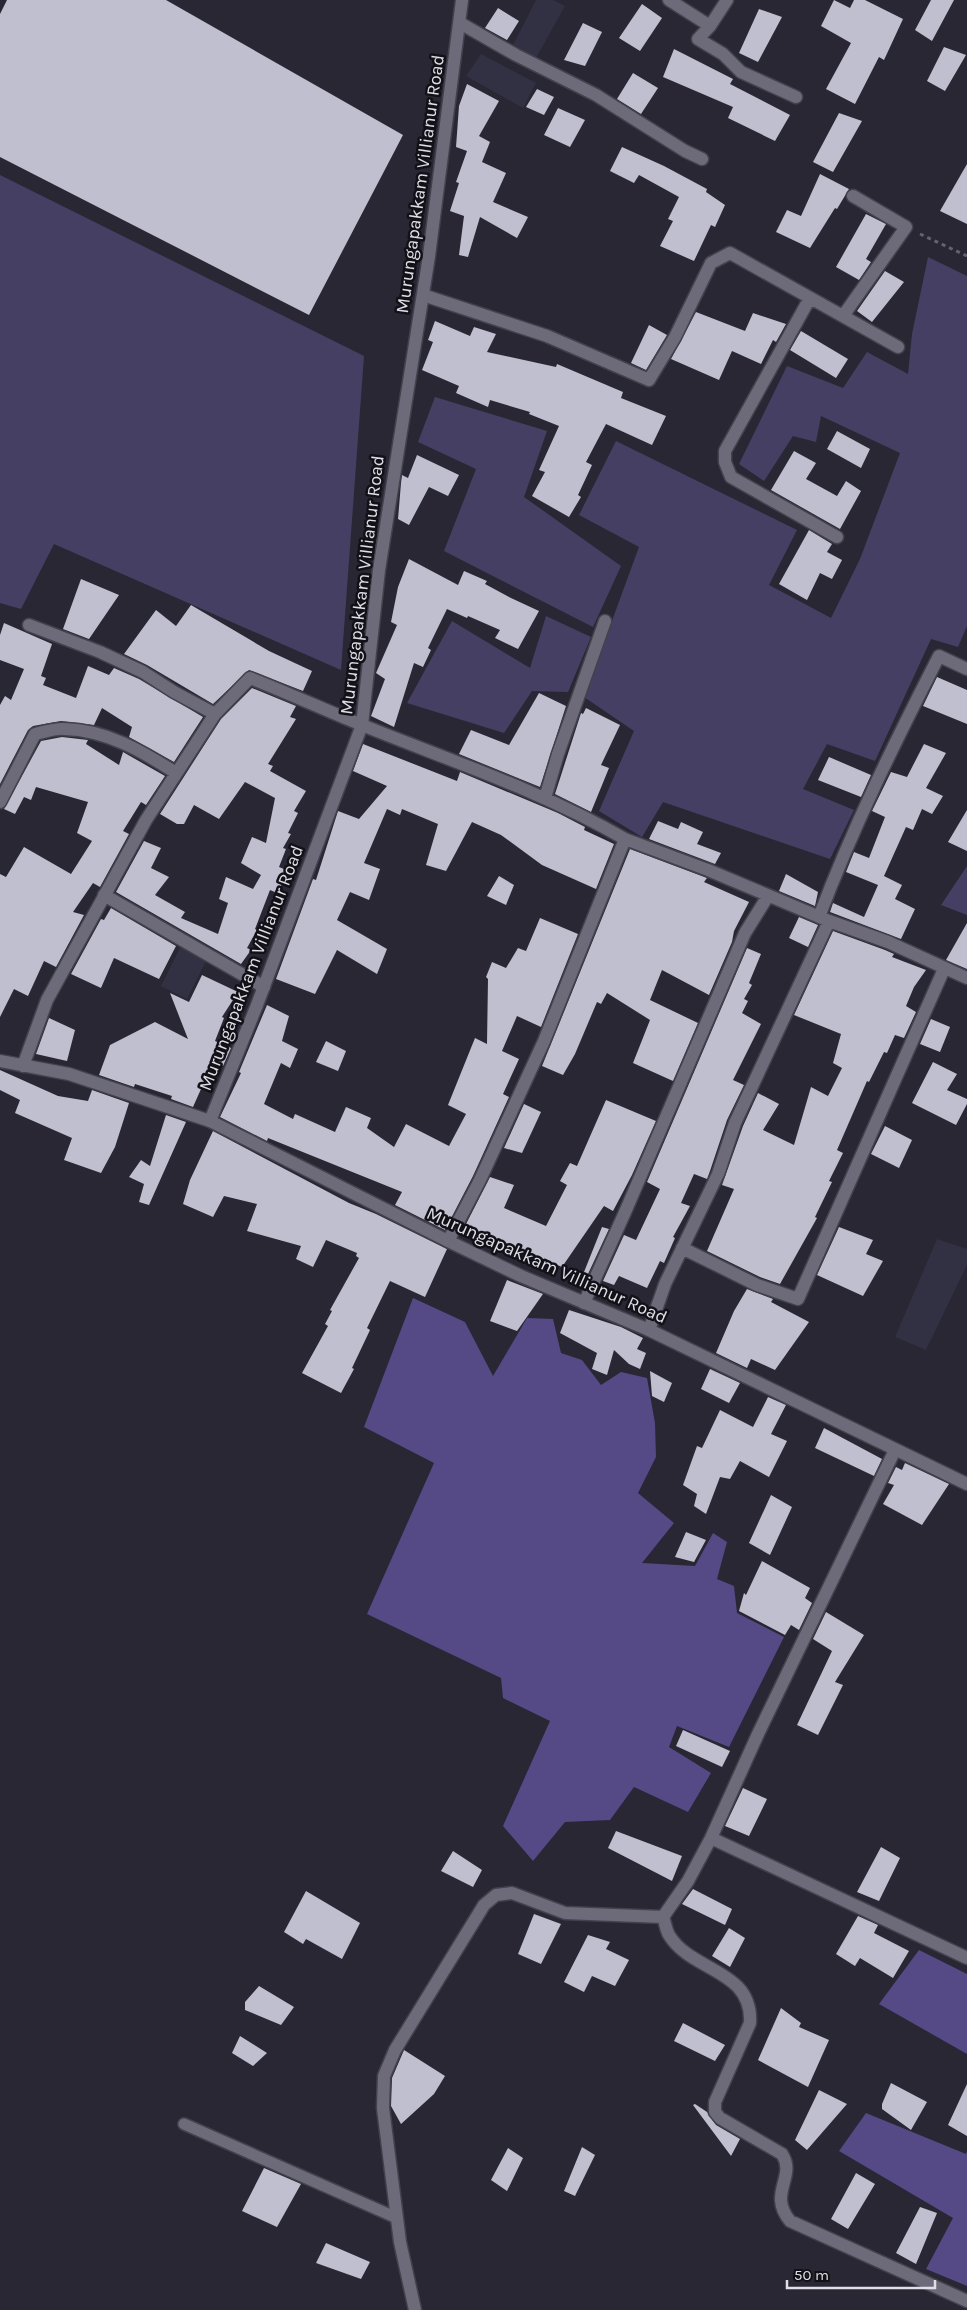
<svg xmlns="http://www.w3.org/2000/svg" width="967" height="2310" viewBox="0 0 967 2310" font-family="Karla,sans-serif">
<style>
.built{fill:#323043}
.green{fill:#453f63}
.forest{fill:#554986}
.building{fill:#c0bfcf}
.lines{fill:none;stroke-linecap:round;stroke-linejoin:round}
.service-casing{stroke:#43424c;stroke-width:14}
.minor-casing{stroke:#43424c;stroke-width:15}
.secondary-casing{stroke:#43424c;stroke-width:15}
.path{stroke:#64626e;stroke-width:3;stroke-dasharray:4 4;stroke-linecap:butt}
.service{stroke:#6d6b7a;stroke-width:11}
.minor{stroke:#6d6b7a;stroke-width:12}
.secondary{stroke:#6d6b7a;stroke-width:12}
.labels{text-anchor:middle;dominant-baseline:central;stroke-width:5;stroke-linejoin:round;paint-order:stroke}
.street-label{font-size:18px;fill:#e0dfe8;stroke:#121117}
</style>
<rect width="100%" height="100%" fill="#292734"/>
<path class="built" d="M 536,0 L 553,0 L 565,6 L 535,60 L 512,47 Z
M 481,54 L 536,83 L 523,108 L 466,76 Z
M 181,946 L 207,959 L 187,999 L 161,986 Z
M 937,1239 L 967,1249 L 967,1265 L 926,1350 L 895,1337 Z"/>
<path class="green" d="M 0,175 L 364,356 L 341,670 L 54,544 L 21,609 L 0,603 Z
M 928,257 L 967,276 L 967,626 L 958,647 L 931,639 L 875,761 L 827,744 L 803,789 L 854,810 L 830,859 L 663,802 L 642,837 L 599,811 L 634,731 L 584,697 L 639,547 L 579,515 L 616,441 L 797,530 L 769,585 L 831,618 L 860,559 L 900,453 L 821,416 L 816,442 L 793,436 L 764,481 L 739,464 L 787,366 L 843,388 L 867,352 L 908,374 L 912,334 Z
M 435,397 L 547,431 L 524,497 L 621,566 L 593,627 L 444,551 L 476,469 L 418,442 Z
M 546,616 L 591,637 L 568,692 L 532,691 L 504,733 L 407,703 L 452,621 L 530,668 Z
M 967,866 L 967,915 L 941,905 Z"/>
<path class="forest" d="M 413,1298 L 465,1322 L 493,1376 L 527,1318 L 553,1319 L 561,1353 L 582,1360 L 601,1385 L 621,1372 L 647,1378 L 655,1423 L 656,1457 L 638,1493 L 674,1523 L 642,1563 L 695,1566 L 713,1533 L 727,1542 L 717,1579 L 734,1586 L 737,1613 L 784,1637 L 729,1747 L 677,1726 L 669,1747 L 711,1773 L 688,1812 L 634,1787 L 610,1820 L 565,1822 L 533,1861 L 503,1826 L 550,1721 L 503,1698 L 501,1678 L 367,1614 L 434,1463 L 364,1427 Z
M 919,1950 L 967,1974 L 967,2054 L 879,2004 Z
M 866,2113 L 966,2154 L 967,2151 L 967,2286 L 926,2269 L 953,2218 L 839,2151 Z"/>
<path class="building" d="M 7,0 L 166,0 L 403,135 L 309,315 L 0,157 L 0,14 Z
M 834,0 L 850,8 L 854,0 L 865,0 L 903,19 L 884,60 L 879,57 L 855,104 L 826,89 L 851,43 L 821,26 Z
M 931,0 L 954,0 L 932,41 L 915,30 Z
M 642,4 L 662,18 L 640,51 L 619,38 Z
M 498,8 L 519,21 L 507,40 L 485,28 Z
M 759,9 L 782,17 L 758,62 L 739,53 Z
M 583,23 L 602,32 L 585,66 L 564,60 Z
M 944,47 L 966,55 L 945,91 L 927,81 Z
M 674,49 L 733,79 L 730,84 L 790,115 L 775,141 L 728,118 L 733,107 L 663,77 Z
M 633,73 L 658,88 L 641,114 L 617,99 Z
M 467,84 L 499,101 L 479,136 L 490,142 L 482,162 L 506,173 L 493,202 L 528,217 L 517,238 L 480,217 L 468,257 L 459,255 L 464,216 L 450,211 L 459,183 L 456,182 L 467,151 L 456,147 L 459,106 Z
M 537,89 L 554,97 L 544,115 L 526,107 Z
M 558,108 L 585,120 L 570,147 L 544,135 Z
M 839,113 L 862,121 L 833,172 L 813,162 Z
M 622,147 L 664,166 L 707,189 L 706,192 L 725,205 L 715,227 L 711,225 L 694,261 L 660,246 L 673,221 L 668,219 L 679,197 L 639,175 L 634,183 L 610,171 Z
M 967,164 L 967,224 L 940,211 Z
M 820,174 L 849,189 L 837,209 L 835,208 L 810,248 L 776,232 L 787,210 L 801,216 Z
M 866,214 L 886,224 L 866,259 L 871,262 L 859,280 L 836,267 Z
M 885,271 L 904,282 L 872,322 L 857,311 Z
M 696,312 L 745,331 L 753,313 L 786,324 L 776,342 L 773,340 L 761,364 L 732,351 L 719,380 L 671,359 Z
M 435,321 L 470,336 L 474,327 L 496,334 L 487,352 L 556,367 L 557,364 L 623,392 L 621,398 L 666,416 L 652,445 L 606,424 L 586,462 L 592,465 L 578,495 L 581,497 L 569,517 L 532,496 L 545,472 L 539,470 L 559,426 L 529,414 L 530,412 L 490,400 L 488,407 L 456,393 L 459,386 L 422,370 L 433,342 L 428,340 Z
M 649,325 L 667,335 L 646,370 L 631,363 Z
M 801,331 L 848,359 L 836,378 L 790,350 Z
M 837,431 L 870,449 L 861,468 L 827,449 Z
M 794,451 L 816,463 L 806,479 L 837,496 L 846,481 L 861,491 L 840,529 L 771,490 Z
M 417,455 L 459,475 L 448,496 L 429,487 L 409,525 L 398,519 L 401,483 L 402,475 L 408,478 Z
M 809,530 L 832,544 L 827,552 L 842,560 L 832,579 L 820,573 L 807,600 L 779,584 Z
M 409,559 L 458,585 L 464,571 L 487,581 L 485,584 L 511,598 L 539,611 L 518,649 L 495,638 L 500,630 L 468,616 L 467,618 L 447,609 L 428,648 L 431,650 L 423,667 L 414,663 L 394,727 L 371,716 L 385,679 L 376,673 L 397,625 L 391,622 L 398,587 Z
M 81,579 L 119,595 L 89,639 L 63,629 Z
M 191,605 L 269,651 L 312,671 L 303,691 L 249,670 L 213,704 L 147,665 L 124,654 L 156,610 L 176,626 Z
M 4,623 L 52,644 L 41,676 L 46,678 L 43,685 L 76,698 L 88,666 L 109,675 L 114,668 L 139,679 L 203,717 L 174,762 L 129,737 L 132,727 L 102,708 L 94,725 L 61,721 L 33,726 L 28,730 L 0,784 L 0,705 L 5,696 L 11,700 L 24,669 L 0,660 L 0,635 Z
M 937,677 L 967,690 L 967,724 L 923,706 Z
M 252,688 L 296,706 L 290,717 L 296,719 L 268,764 L 273,766 L 270,771 L 306,791 L 294,811 L 298,813 L 288,833 L 291,834 L 283,848 L 286,849 L 279,867 L 289,871 L 277,893 L 270,890 L 255,929 L 257,930 L 247,948 L 251,950 L 241,964 L 116,892 L 144,841 L 161,848 L 151,868 L 169,877 L 155,895 L 185,912 L 181,918 L 218,934 L 228,903 L 219,899 L 226,877 L 253,889 L 261,875 L 241,863 L 252,837 L 266,843 L 275,798 L 245,782 L 219,819 L 194,805 L 184,824 L 177,824 L 160,814 L 221,719 Z
M 539,693 L 566,706 L 540,787 L 459,754 L 471,730 L 509,745 Z
M 586,708 L 620,725 L 601,765 L 609,768 L 591,812 L 555,794 L 581,713 L 583,714 Z
M 62,737 L 88,740 L 86,744 L 119,765 L 123,752 L 165,776 L 146,805 L 141,802 L 123,831 L 129,834 L 100,887 L 93,883 L 73,912 L 84,915 L 56,967 L 44,961 L 28,996 L 14,989 L 0,1017 L 0,874 L 6,877 L 24,847 L 71,874 L 92,841 L 77,833 L 88,802 L 36,787 L 31,800 L 24,797 L 15,814 L 4,809 L 41,741 Z
M 363,744 L 457,781 L 460,772 L 558,813 L 585,827 L 584,830 L 614,844 L 596,889 L 542,865 L 501,835 L 472,822 L 446,871 L 426,865 L 438,824 L 402,809 L 400,815 L 387,809 L 364,863 L 380,869 L 369,900 L 350,892 L 337,920 L 387,949 L 377,974 L 337,950 L 315,994 L 276,979 L 313,879 L 316,880 L 338,811 L 359,819 L 387,786 L 353,771 Z
M 924,744 L 946,753 L 926,788 L 943,796 L 932,814 L 922,809 L 913,830 L 906,827 L 884,876 L 902,885 L 895,899 L 915,909 L 901,939 L 830,912 L 833,903 L 864,917 L 878,885 L 846,872 L 854,852 L 869,858 L 885,817 L 872,811 L 891,772 L 907,777 Z
M 829,757 L 871,775 L 861,797 L 818,780 Z
M 967,810 L 967,851 L 948,842 Z
M 658,821 L 678,829 L 681,822 L 703,832 L 697,844 L 721,853 L 715,864 L 649,839 Z
M 630,849 L 707,878 L 704,882 L 749,902 L 734,931 L 732,942 L 709,995 L 662,970 L 650,1000 L 698,1023 L 673,1081 L 633,1063 L 650,1020 L 607,993 L 601,1004 L 597,1002 L 575,1054 L 563,1075 L 542,1066 Z
M 786,874 L 818,892 L 815,906 L 779,891 Z
M 499,876 L 514,885 L 506,905 L 487,896 Z
M 111,908 L 176,946 L 159,979 L 114,958 L 101,988 L 71,974 L 101,919 L 104,920 Z
M 799,917 L 818,925 L 808,947 L 789,938 Z
M 540,918 L 578,934 L 541,1027 L 517,1016 L 502,1051 L 519,1059 L 503,1094 L 509,1097 L 473,1176 L 445,1230 L 395,1205 L 402,1192 L 268,1138 L 267,1141 L 220,1117 L 241,1073 L 239,1072 L 267,1005 L 289,1016 L 282,1041 L 298,1049 L 290,1068 L 281,1063 L 264,1104 L 293,1119 L 295,1114 L 335,1132 L 346,1107 L 371,1118 L 367,1128 L 394,1147 L 406,1124 L 449,1146 L 466,1114 L 448,1105 L 475,1038 L 487,1044 L 488,979 L 486,977 L 492,962 L 506,968 L 518,948 L 526,951 Z
M 967,923 L 967,969 L 946,960 Z
M 833,931 L 885,950 L 894,954 L 892,957 L 926,970 L 914,987 L 906,1006 L 916,1012 L 904,1038 L 895,1035 L 887,1053 L 884,1052 L 869,1082 L 867,1081 L 837,1150 L 843,1153 L 829,1181 L 832,1182 L 815,1217 L 817,1218 L 780,1284 L 760,1277 L 707,1251 L 734,1189 L 722,1185 L 743,1126 L 758,1093 L 779,1104 L 763,1130 L 794,1145 L 811,1087 L 828,1096 L 842,1068 L 833,1063 L 841,1034 L 794,1015 Z
M 747,948 L 761,954 L 749,983 L 752,985 L 744,999 L 748,1001 L 742,1013 L 761,1024 L 733,1080 L 744,1085 L 727,1120 L 710,1171 L 707,1179 L 694,1174 L 681,1203 L 690,1206 L 673,1237 L 675,1238 L 664,1263 L 660,1261 L 647,1288 L 619,1276 L 614,1285 L 603,1281 L 624,1235 L 636,1240 L 660,1189 L 647,1182 Z
M 202,975 L 238,992 L 222,1017 L 224,1018 L 215,1041 L 231,1048 L 223,1066 L 213,1062 L 193,1107 L 171,1099 L 172,1096 L 135,1084 L 134,1087 L 99,1075 L 110,1045 L 155,1022 L 188,1039 L 170,993 L 189,1002 Z
M 49,1018 L 75,1030 L 67,1061 L 36,1054 Z
M 931,1019 L 950,1027 L 940,1052 L 920,1044 Z
M 326,1041 L 346,1051 L 338,1071 L 316,1062 Z
M 933,1062 L 957,1074 L 947,1090 L 967,1099 L 967,1104 L 956,1125 L 912,1103 Z
M 0,1070 L 58,1096 L 88,1101 L 92,1090 L 129,1103 L 115,1147 L 101,1173 L 64,1160 L 72,1138 L 15,1113 L 20,1100 L 0,1090 Z
M 606,1100 L 656,1121 L 632,1175 L 613,1211 L 604,1206 L 562,1267 L 465,1226 L 490,1177 L 514,1185 L 504,1208 L 546,1226 L 567,1185 L 560,1181 L 570,1163 L 577,1166 Z
M 524,1104 L 541,1112 L 522,1153 L 504,1148 Z
M 166,1115 L 186,1122 L 149,1205 L 139,1202 L 144,1184 L 129,1177 L 141,1160 L 150,1166 Z
M 885,1126 L 912,1140 L 899,1168 L 871,1154 Z
M 213,1131 L 349,1203 L 376,1214 L 447,1249 L 425,1297 L 390,1281 L 367,1328 L 370,1330 L 352,1368 L 354,1369 L 341,1393 L 302,1373 L 328,1326 L 325,1324 L 332,1311 L 330,1310 L 359,1258 L 356,1256 L 357,1253 L 326,1240 L 313,1267 L 296,1259 L 301,1246 L 247,1231 L 257,1204 L 224,1196 L 213,1217 L 183,1204 L 190,1180 Z
M 602,1227 L 609,1229 L 588,1274 L 584,1272 Z
M 839,1227 L 873,1240 L 866,1254 L 883,1261 L 863,1296 L 817,1275 Z
M 507,1280 L 543,1294 L 517,1331 L 490,1321 Z
M 747,1289 L 773,1299 L 771,1302 L 809,1322 L 775,1370 L 751,1359 L 747,1368 L 716,1353 L 734,1311 Z
M 569,1310 L 621,1327 L 643,1338 L 637,1349 L 646,1353 L 640,1369 L 629,1364 L 614,1350 L 607,1375 L 592,1369 L 597,1353 L 560,1333 Z
M 710,1369 L 740,1383 L 729,1403 L 701,1389 Z
M 650,1371 L 672,1383 L 664,1402 L 652,1396 Z
M 768,1397 L 786,1405 L 771,1434 L 787,1441 L 769,1477 L 740,1461 L 730,1479 L 720,1477 L 706,1514 L 694,1506 L 697,1494 L 683,1485 L 697,1446 L 702,1448 L 720,1410 L 753,1427 Z
M 824,1428 L 882,1459 L 874,1476 L 815,1448 Z
M 905,1463 L 949,1484 L 922,1525 L 883,1504 L 894,1485 L 888,1483 L 896,1467 L 902,1470 Z
M 771,1495 L 792,1507 L 770,1555 L 749,1543 Z
M 686,1532 L 706,1540 L 694,1562 L 675,1557 Z
M 762,1561 L 810,1588 L 805,1598 L 812,1603 L 799,1630 L 791,1625 L 785,1635 L 739,1611 L 744,1593 L 746,1595 Z
M 826,1612 L 864,1635 L 835,1682 L 843,1685 L 818,1735 L 797,1725 L 832,1651 L 813,1639 Z
M 683,1730 L 730,1751 L 722,1767 L 676,1746 Z
M 743,1788 L 767,1799 L 749,1836 L 725,1826 Z
M 616,1831 L 682,1856 L 672,1881 L 608,1848 Z
M 881,1847 L 900,1858 L 879,1901 L 857,1892 Z
M 453,1851 L 482,1870 L 473,1887 L 441,1871 Z
M 693,1889 L 732,1909 L 725,1925 L 682,1904 Z
M 306,1891 L 360,1923 L 342,1959 L 306,1939 L 303,1944 L 284,1932 Z
M 534,1914 L 561,1924 L 541,1964 L 518,1954 Z
M 858,1916 L 878,1925 L 874,1933 L 909,1951 L 893,1978 L 860,1958 L 855,1966 L 836,1954 Z
M 729,1928 L 745,1938 L 730,1967 L 712,1956 Z
M 588,1935 L 610,1942 L 606,1949 L 629,1960 L 615,1986 L 592,1976 L 584,1992 L 564,1982 Z
M 259,1986 L 294,2007 L 281,2025 L 245,2010 L 245,2002 Z
M 781,2008 L 801,2023 L 799,2027 L 829,2040 L 808,2087 L 758,2060 Z
M 683,2023 L 725,2045 L 715,2061 L 674,2041 Z
M 240,2036 L 267,2053 L 253,2066 L 232,2053 Z
M 404,2050 L 445,2076 L 434,2094 L 401,2124 L 391,2106 L 392,2078 Z
M 891,2083 L 927,2102 L 911,2130 L 882,2109 L 882,2104 Z
M 967,2084 L 967,2136 L 948,2125 Z
M 819,2090 L 847,2104 L 807,2150 L 795,2140 Z
M 695,2104 L 707,2112 L 716,2125 L 740,2139 L 731,2156 L 693,2105 Z
M 582,2147 L 595,2155 L 575,2196 L 564,2191 Z
M 508,2148 L 523,2158 L 507,2191 L 491,2180 Z
M 264,2168 L 301,2184 L 277,2227 L 242,2211 Z
M 856,2173 L 875,2184 L 848,2229 L 831,2219 Z
M 920,2207 L 937,2213 L 916,2264 L 896,2253 Z
M 326,2243 L 370,2262 L 361,2279 L 316,2263 Z"/>
<g class="lines">
<defs>
<path id="service" d="M 184,2124 L 397,2218"/>
<path id="minor" d="M 669,0 L 710,26
M 727,0 L 710,26 L 698,39 L 723,54 L 741,72 L 796,97
M 460,23 L 516,55 L 596,95 L 685,151 L 702,159
M 423,295 L 547,336 L 649,380 L 675,337 L 711,263 L 730,253 L 898,347
M 810,298 L 725,451 L 725,462 L 731,477 L 837,537
M 843,316 L 906,227 L 853,196
M 29,625 L 100,652 L 143,672 L 174,692 L 215,714
M 545,798 L 558,754 L 605,621
M 0,802 L 35,734 C 44,732 56,728 65,729 C 106,730 142,751 176,773
M 104,895 L 264,987
M 819,917 C 853,827 895,742 939,656 L 967,669
M 0,1061 L 69,1074 L 210,1121
M 23,1066 L 47,1000 L 146,820 L 215,714 L 250,678 C 288,693 325,710 362,725 C 451,761 542,791 625,839
M 448,1241 L 480,1180 L 544,1041 L 625,839 L 708,870 L 829,921 L 888,942 L 967,978
M 682,1248 L 757,1285 L 798,1299 L 944,969
M 584,1303 L 626,1210 L 745,933 L 768,896
M 649,1330 L 665,1284 L 718,1174 L 735,1123 L 829,921
M 895,1450 L 758,1734 L 711,1838 L 688,1881 L 663,1917 C 665,1922 666,1930 669,1935 C 691,1972 753,1969 750,2023 L 715,2102 L 715,2112 L 720,2118 L 782,2154 C 797,2177 767,2193 790,2221 L 967,2301
M 711,1838 L 967,1958
M 415,2310 L 400,2242 L 383,2108 L 384,2076 L 395,2050 L 484,1905 L 496,1895 L 512,1893 L 565,1913 L 663,1917"/>
<path id="secondary" d="M 462,0 L 429,256 L 379,570 L 362,725 L 257,1005 L 210,1121 L 448,1241 L 521,1276 L 649,1330 L 967,1484"/>
</defs>
<use href="#service" class="service-casing"/>
<use href="#minor" class="minor-casing"/>
<use href="#secondary" class="secondary-casing"/>
<path class="path" d="M 920,234 L 967,256"/>
<use href="#service" class="service"/>
<use href="#minor" class="minor"/>
<use href="#secondary" class="secondary"/>
</g>
<g class="labels">
<g class="street-label">
<text transform="translate(420 184) rotate(-82)">Murungapakkam Villianur Road</text>
<text transform="translate(362 585) rotate(-83)">Murungapakkam Villianur Road</text>
<text transform="translate(251 968) rotate(-69)">Murungapakkam Villianur Road</text>
<text transform="translate(547 1265) rotate(24)">Murungapakkam Villianur Road</text>
</g>
</g>
<path d="M787 2280v8h148v-8" fill="none" stroke="#e0dfe8" stroke-width="2.5"/>
<text x="794" y="2280" font-size="15" fill="#e0dfe8" stroke="#121117" stroke-width="4" paint-order="stroke">50 m</text>
</svg>
